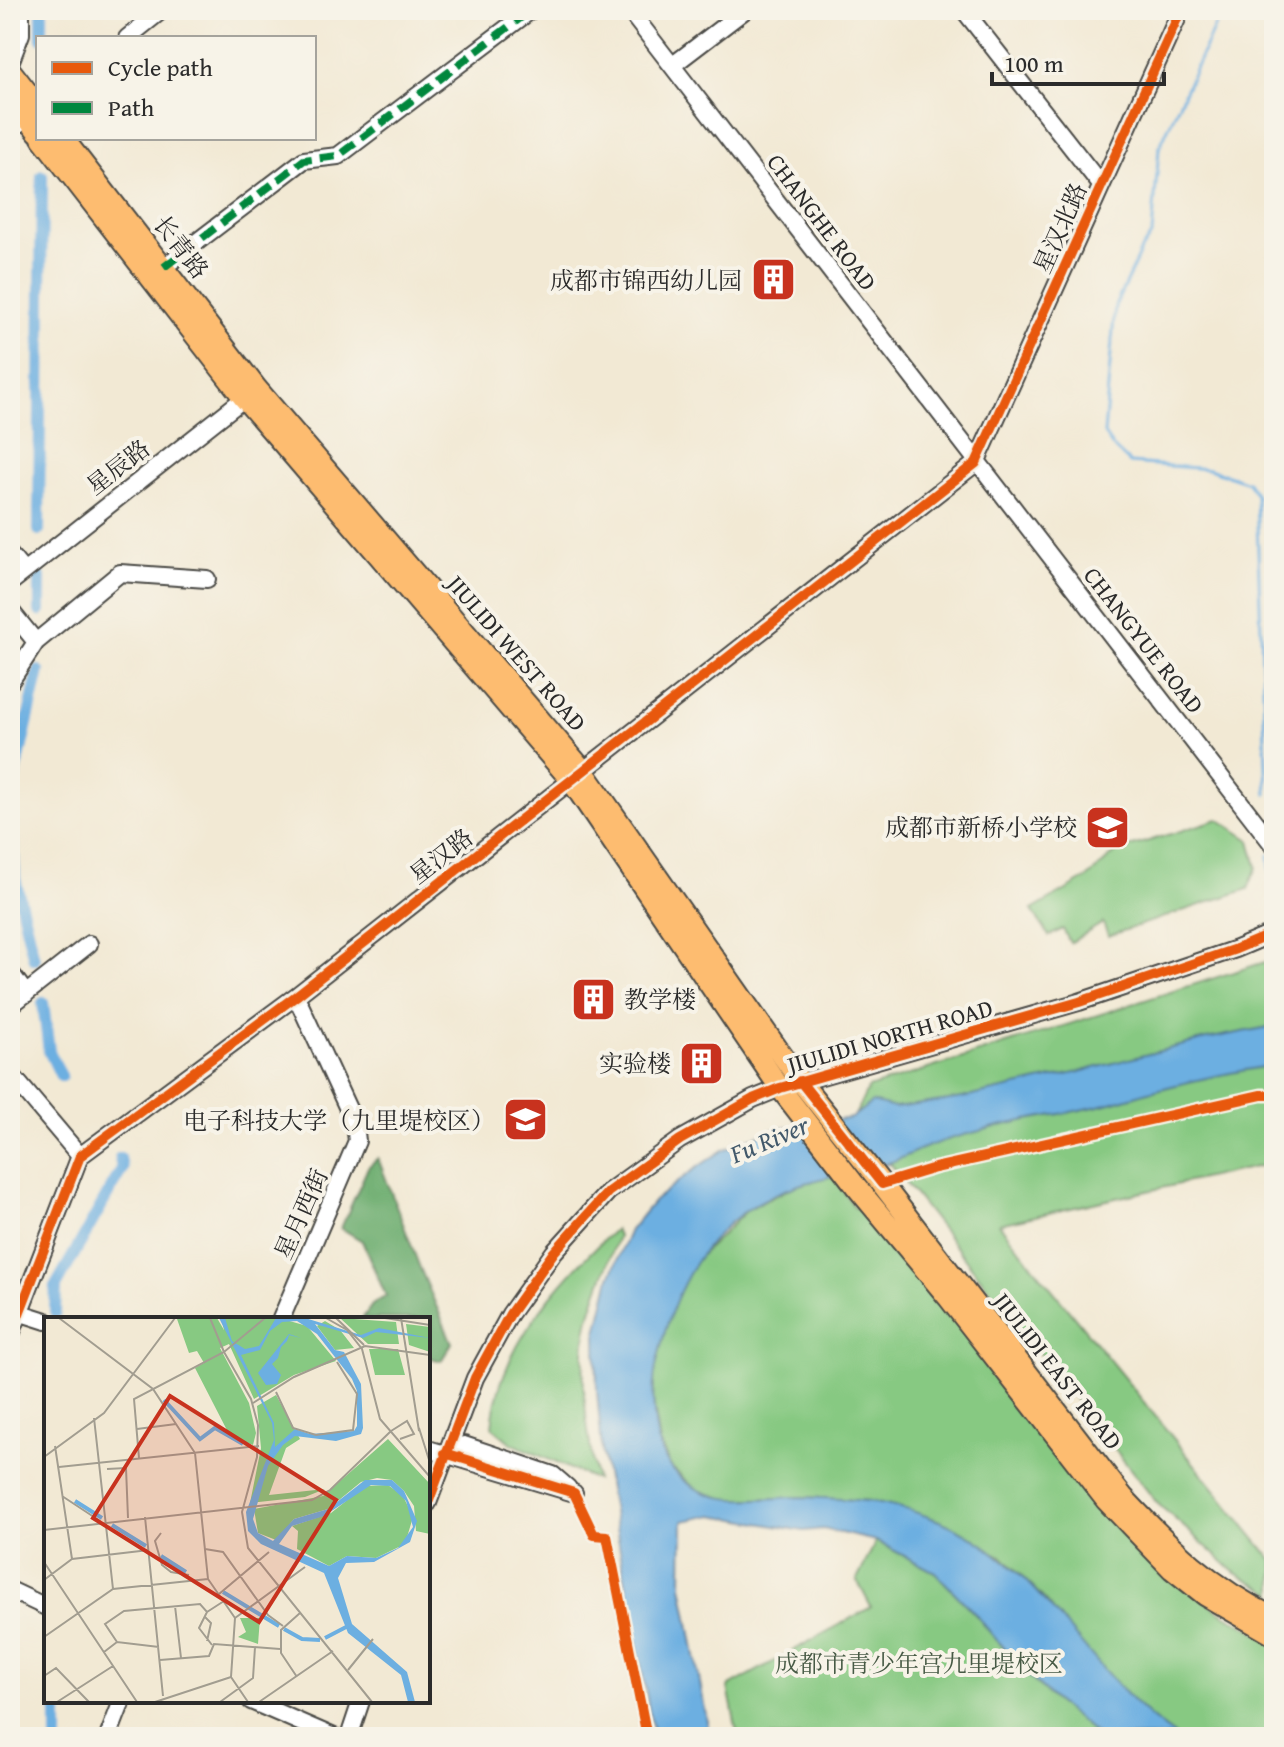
<svg xmlns="http://www.w3.org/2000/svg" width="1284" height="1747" viewBox="0 0 1284 1747" font-family="'Gentium Book Plus','Noto Serif SC',serif">
<style>
.green{fill:#87c982;stroke:#597a56;stroke-width:2}
.forest{fill:#6dad70;stroke:#4c6c4e;stroke-width:2}
.water{fill:#6cafe1;stroke:#4c6d86;stroke-width:2}
.lines{fill:none;stroke-linecap:round;stroke-linejoin:round}
.stream{stroke:#6cafe1;stroke-width:3}
.canal{stroke:#6cafe1;stroke-width:12}
.minor-casing{stroke:#494844;stroke-width:20}
.major-casing{stroke:#494844;stroke-width:24}
.minor{stroke:#fff;stroke-width:16}
.major{stroke:#fdbc70;stroke-width:20}
.quiet{stroke:#00873e;stroke-width:8;stroke-dasharray:16 8;stroke-linecap:butt}
.cycleway-casing{stroke:#f7f3e8;stroke-width:15}
.cycleway{stroke:#e8590c;stroke-width:10}
.labels{text-anchor:middle;dominant-baseline:central;stroke-width:8;stroke-linejoin:round;paint-order:stroke}
.street-label{font-size:24px;fill:#2b2b2b;stroke:#f7f3e8}
.poi-label{font-size:24px;fill:#2b2b2b;stroke:#f7f3e8;text-anchor:end}
.park-label{font-size:24px;fill:#475a45;stroke:#f7f3e8}
.water-label{font-size:26px;font-style:italic;fill:#42596b;stroke:#f7f3e8}
.inset-river{fill:none;stroke:#6cafe1;stroke-width:4}
.inset-road{fill:none;stroke:#a29d90;stroke-width:2}
.view{fill:#c8321e;fill-opacity:0.15;stroke:#c8321e;stroke-width:4}
.inset-edge{fill:none;stroke:#2b2b2b;stroke-width:4}
</style>
<rect width="100%" height="100%" fill="#f7f3e8"/>
<filter id="ink" filterUnits="userSpaceOnUse"><feTurbulence type="fractalNoise" baseFrequency=".0125" numOctaves="2"/><feDisplacementMap in="SourceGraphic" scale="16" xChannelSelector="R" yChannelSelector="G"/><feConvolveMatrix kernelMatrix="1 2 1 2 8 2 1 2 1" color-interpolation-filters="sRGB"/></filter>
<filter id="wash" filterUnits="userSpaceOnUse"><feTurbulence type="fractalNoise" baseFrequency=".006" numOctaves="4" result="noise"/><feDisplacementMap in="SourceGraphic" scale="32" xChannelSelector="R" yChannelSelector="G"/><feGaussianBlur stdDeviation="1.8" result="paint"/><feColorMatrix in="noise" values="0 0 0 0 0 0 0 0 0 0 0 0 0 0 0 0 0 1.4 0 .05"/><feComposite in="paint" operator="in"/></filter>
<g filter="url(#wash)">
<rect width="100%" height="100%" fill="#f2e9d4"/>
<path class="green" d="M 1218,819 L 1250,840 L 1257,867 L 1248,889 L 1108,936 L 1103,923 L 1070,943 L 1063,929 L 1049,936 L 1032,910 L 1087,878 L 1117,851 Z
M 1274,959 L 1274,1163 L 999,1224 L 1274,1562 L 1274,1594 L 1236,1573 L 1157,1503 L 854,1117 L 868,1088 Z
M 832,1176 L 855,1208 L 868,1209 L 1137,1549 L 1219,1611 L 1274,1642 L 1274,1737 L 1177,1737 L 1151,1720 L 1091,1657 L 1046,1601 L 1002,1556 L 871,1501 L 802,1497 L 729,1500 L 697,1490 L 671,1467 L 660,1443 L 653,1401 L 654,1372 L 667,1319 L 682,1284 L 699,1257 L 748,1209 L 801,1183 Z
M 615,1229 L 618,1236 C 609,1263 596,1291 589,1318 C 577,1367 587,1431 596,1480 L 511,1443 L 492,1427 C 498,1348 560,1280 615,1229 Z
M 876,1541 L 935,1572 L 976,1615 L 1018,1666 L 1054,1700 L 1100,1737 L 738,1737 L 728,1687 L 871,1607 L 857,1580 Z"/>
<path class="forest" d="M 378,1158 L 420,1268 L 452,1343 L 441,1361 L 428,1357 L 428,1319 L 362,1319 L 372,1305 L 386,1296 L 362,1241 L 341,1228 L 368,1167 Z"/>
<path class="water" d="M 1274,1026 L 1274,1065 C 1233,1072 1193,1080 1153,1091 C 1132,1096 1112,1104 1090,1108 C 1055,1116 1018,1120 984,1130 C 963,1135 941,1141 921,1149 C 910,1154 899,1160 888,1163 C 841,1176 792,1180 750,1208 C 697,1242 672,1298 658,1358 C 650,1388 651,1445 673,1470 C 711,1511 753,1497 802,1497 C 824,1498 846,1499 867,1501 C 890,1503 916,1512 937,1520 C 1041,1559 1087,1677 1177,1737 L 1100,1737 L 1054,1700 L 1018,1666 L 976,1615 L 935,1572 L 876,1541 L 823,1529 L 804,1531 L 713,1515 L 683,1521 L 682,1585 L 710,1737 L 654,1737 L 602,1451 L 597,1391 L 596,1336 L 610,1277 L 630,1230 L 654,1201 L 689,1173 L 723,1150 L 772,1130 L 851,1118 L 872,1102 L 895,1108 L 962,1098 L 1075,1073 L 1206,1039 Z"/>
<g class="lines">
<path class="stream" d="M 1222,10 L 1159,148 L 1152,234 L 1141,250 L 1115,306 L 1104,434 L 1113,447 L 1130,463 L 1209,469 L 1248,482 L 1256,495 L 1267,794
M 1269,855 L 1272,895"/>
<path class="canal" d="M 42,38 L 42,10
M 39,530 L 42,176
M 40,577 L 40,611
M 10,798 L 39,671
M 10,804 L 15,879 L 34,959
M 43,1003 L 49,1051 L 61,1076
M 55,1312 L 56,1286 L 122,1169 L 120,1158
M 57,1701 L 57,1737"/>
</g>
</g>
<g filter="url(#ink)">
<g class="lines">
<defs>
<path id="minor" d="M 629,10 L 1274,846
M 964,10 L 1101,185
M 127,38 L 162,10
M 10,63 L 21,34 L 21,10
M 673,65 L 745,10
M 10,130 L 34,112
M 164,267 L 304,160 L 338,156 L 531,10
M 10,555 L 24,572
M 10,583 L 252,392
M 10,610 L 36,642
M 10,682 L 36,642 L 120,573 L 207,579
M 10,972 L 26,994
M 10,1006 L 89,944
M 10,1073 L 80,1156
M 21,1313 L 46,1321
M 281,1319 L 357,1141 L 355,1124 L 296,996
M 10,1337 L 80,1156 L 296,996 L 976,463 L 1181,10
M 428,1449 L 574,1493
M 445,1453 L 464,1445 L 553,1475 L 568,1488
M 428,1503 L 475,1378 L 510,1314 L 554,1252 L 608,1192 L 680,1140 L 753,1099 L 780,1088 L 1079,1002 L 1236,949 L 1274,933
M 10,1590 L 46,1607
M 251,1701 L 334,1737
M 108,1737 L 122,1701
M 349,1737 L 361,1701"/>
<path id="major" d="M 10,70 L 38,106
M 10,95 L 38,132
M 42,138 L 244,398 L 570,779 L 780,1088 L 855,1185 L 948,1297 L 1106,1500 L 1172,1569 L 1205,1595 L 1274,1635
M 63,138 L 257,389 L 582,769 L 800,1081 L 882,1184 L 1123,1497 C 1171,1548 1210,1587 1274,1618"/>
</defs>
<use href="#minor" class="minor-casing"/>
<use href="#major" class="major-casing"/>
<use href="#minor" class="minor"/>
<use href="#major" class="major"/>
<path class="quiet" d="M 164,267 L 304,160 L 338,156 L 531,10"/>
<defs>
<path id="cycleway" d="M 800,1081 L 882,1184 L 935,1168 L 1261,1095 L 1274,1095
M 10,1337 L 80,1156 L 296,996 L 976,463 L 1181,10
M 445,1453 L 574,1493 L 594,1535 L 607,1536 L 647,1737
M 428,1503 L 475,1378 L 510,1314 L 554,1252 L 608,1192 L 680,1140 L 753,1099 L 780,1088 L 1079,1002 L 1236,949 L 1274,933"/>
</defs>
<use href="#cycleway" class="cycleway-casing"/>
<use href="#cycleway" class="cycleway"/>
</g>
</g>
<defs>
<symbol id="building-square" viewBox="-11 -11 22 22"><rect x="-9" y="-9" width="18" height="18" rx="4" fill="#c8321e" stroke="#f7f3e8"/><path d="M-4-6H4V6H1V3H-1V6H-4ZM-2.5-4.3h1.7v1.8h-1.7ZM.8-4.3h1.7v1.8H.8ZM-2.5-1h1.7V.8h-1.7ZM.8-1h1.7V.8H.8Z" fill="#fff"/></symbol>
<symbol id="school-square" viewBox="-11 -11 22 22"><rect x="-9" y="-9" width="18" height="18" rx="4" fill="#c8321e" stroke="#f7f3e8"/><path d="M0-5L7-2L0 1L-7-2ZM-4 1L0 2.5L4 1V4Q0 6-4 4Z" fill="#fff"/></symbol>
<symbol id="university-square" viewBox="-11 -11 22 22"><rect x="-9" y="-9" width="18" height="18" rx="4" fill="#c8321e" stroke="#f7f3e8"/><path d="M0-5L7-2L0 1L-7-2ZM-4 1L0 2.5L4 1V4Q0 6-4 4Z" fill="#fff"/></symbol>
</defs>
<g fill-rule="evenodd">
<use href="#building-square" x="748" y="254" width="51" height="51"/>
<use href="#school-square" x="1082" y="802" width="51" height="51"/>
<use href="#building-square" x="568" y="974" width="51" height="51"/>
<use href="#building-square" x="676" y="1038" width="51" height="51"/>
<use href="#university-square" x="500" y="1094" width="51" height="51"/>
</g>
<g class="labels">
<g class="street-label">
<text transform="translate(822 222) rotate(53)">CHANGHE ROAD</text>
<text transform="translate(1060 228) rotate(-66)">星汉北路</text>
<text transform="translate(181 247) rotate(52)">长青路</text>
<text transform="translate(118 467) rotate(-38)">星辰路</text>
<text transform="translate(1144 640) rotate(52)">CHANGYUE ROAD</text>
<text transform="translate(517 653) rotate(49)">JIULIDI WEST ROAD</text>
<text transform="translate(441 856) rotate(-38)">星汉路</text>
<text transform="translate(890 1036) rotate(-16)">JIULIDI NORTH ROAD</text>
<text transform="translate(301 1214) rotate(-66)">星月西街</text>
<text transform="translate(1058 1371) rotate(52)">JIULIDI EAST ROAD</text>
</g>
<g class="poi-label">
<text x="742" y="280">成都市锦西幼儿园</text>
<text x="1077" y="827">成都市新桥小学校</text>
<text x="624" y="999" text-anchor="start">教学楼</text>
<text x="671" y="1063">实验楼</text>
<text x="495" y="1120">电子科技大学（九里堤校区）</text>
</g>
<g class="park-label">
<text x="919" y="1663">成都市青少年宫九里堤校区</text>
</g>
<g class="water-label">
<text transform="translate(769 1139) rotate(-23)">Fu River</text>
</g>
</g>
<g transform="translate(44 1317)">
<rect width="386" height="386" fill="#f2e9d4"/>
<path d="M 173,1 L 180,13 L 177,1 L 235,1 L 263,9 L 292,44 L 250,58 L 210,82 L 185,27 L 176,31 L 205,86 L 212,116 L 209,128 L 186,119 L 151,51 L 160,46 L 153,34 L 145,36 L 133,2 ZM 296,1 L 352,5 L 355,27 L 324,27 ZM 281,4 L 296,13 L 310,31 L 291,33 L 273,9 ZM 362,7 L 386,10 L 386,35 L 365,28 ZM 325,32 L 354,32 L 361,58 L 331,58 ZM 232,78 L 256,122 L 242,131 L 225,178 L 281,172 L 261,180 L 206,186 L 217,131 L 213,89 ZM 344,122 L 386,167 L 386,217 L 372,214 L 370,189 L 360,174 L 348,163 L 333,161 L 317,165 L 284,192 L 250,202 L 232,223 L 214,216 L 210,192 L 279,179 ZM 344,168 L 359,179 L 369,200 L 361,227 L 332,241 L 303,239 L 285,249 L 253,232 L 254,214 L 248,209 L 287,196 L 321,169 ZM 196,301 L 216,301 L 214,327 L 194,320 L 202,315 Z" fill="#87c982"/>
<path d="M 175,1 L 181,1 L 188,24 L 201,32 L 215,29 L 232,1 L 261,1 L 317,18 L 335,11 L 386,21 L 332,15 L 319,21 L 271,7 L 291,33 L 300,35 L 317,67 L 319,111 L 317,117 L 292,124 L 251,119 L 239,128 L 224,149 L 209,202 L 214,216 L 229,224 L 250,202 L 284,192 L 321,163 L 348,163 L 360,174 L 373,204 L 366,225 L 330,245 L 302,246 L 294,261 L 308,307 L 363,355 L 371,385 L 364,385 L 357,358 L 304,316 L 280,256 L 217,227 L 204,214 L 202,195 L 230,123 L 228,106 ZM 253,4 L 273,17 L 308,62 L 313,74 L 313,109 L 310,114 L 266,117 L 251,112 L 231,130 L 230,106 L 197,38 L 216,33 L 226,14 L 238,5 ZM 327,168 L 346,169 L 362,184 L 369,210 L 354,231 L 332,241 L 303,239 L 285,249 L 235,227 L 248,209 L 280,199 ZM 245,17 L 257,21 L 245,18 L 243,24 L 237,30 L 234,41 L 228,47 L 237,58 L 233,67 L 222,68 L 214,56 Z" fill="#6cafe1" fill-rule="evenodd"/>
<path class="inset-river" d="M 120,83 L 156,122 L 171,111 L 199,127M 31,184 L 58,201M 68,208 L 102,229M 117,239 L 142,255M 179,275 L 235,309M 240,312 L 258,322 L 276,323M 281,321 L 304,309"/>
<path class="inset-road" d="M 15,1 L 109,72 L 151,136 L 164,262 L 191,301 L 187,360 L 204,385M 166,1 L 180,35M 282,1 L 303,13 L 318,32 L 336,102 L 386,160M 292,1 L 320,28M 341,1 L 386,8M 357,1 L 375,114M 180,35 L 207,82 L 214,108 L 213,140 L 198,195 L 204,231 L 328,385M 232,75 L 249,111 L 272,118 L 309,113 L 313,77 L 293,45M 209,86 L 250,60 L 321,29 L 386,38M 50,101 L 69,272M 375,111 L 386,146M 93,112 L 132,107M 347,114 L 363,104 L 370,117 L 356,122M 11,129 L 28,242M 0,140 L 60,96 L 131,1M 95,141 L 90,82 L 180,35 L 221,1M 15,150 L 215,129M 63,152 L 82,151 L 84,201M 18,179 L 56,204M 101,200 L 119,379M 0,213 L 268,183 L 286,173 L 347,114M 117,216 L 111,224 L 118,248 L 127,255 L 145,258M 161,232 L 179,235 L 224,298 L 239,309M 0,245 L 93,385M 0,263 L 28,242 L 105,233M 175,277 L 225,235M 131,289 L 137,341M 163,295 L 155,311 L 168,328M 160,299 L 167,306 L 163,324M 191,301 L 261,250M 0,320 L 69,272 L 164,262M 73,325 L 61,307 L 80,294 L 156,287 L 163,295 L 180,284M 60,335 L 73,325 L 115,330M 116,343 L 165,339 L 170,327 L 236,332M 304,353 L 329,322M 0,359 L 12,351 L 45,385M 253,360 L 237,336 L 237,313 L 256,296M 13,385 L 69,349M 111,385 L 187,360M 176,385 L 209,361 L 211,330M 215,385 L 289,334"/>
<path class="view" d="M 126,79 L 292,183 L 215,305 L 49,201 Z"/>
<rect width="386" height="386" class="inset-edge"/>
</g>
<rect width="1284" height="1747" fill="none" stroke="#f7f3e8" stroke-width="40"/>
<rect x="36" y="36" width="280" height="104" fill="#f7f3e8" stroke="#a5a39c" stroke-width="2"/>
<rect x="52" y="62" width="40" height="12" fill="#e8590c" stroke="#a5a39c" stroke-width="2"/>
<text x="108" y="76" font-size="24" fill="#2b2b2b">Cycle path</text>
<rect x="52" y="102" width="40" height="12" fill="#00873e" stroke="#a5a39c" stroke-width="2"/>
<text x="108" y="116" font-size="24" fill="#2b2b2b">Path</text>
<path d="M992 72v12h172v-12" fill="none" stroke="#2b2b2b" stroke-width="4"/>
<text x="1004" y="72" font-size="24" fill="#2b2b2b" stroke="#f7f3e8" stroke-width="6" paint-order="stroke">100 m</text>
</svg>
